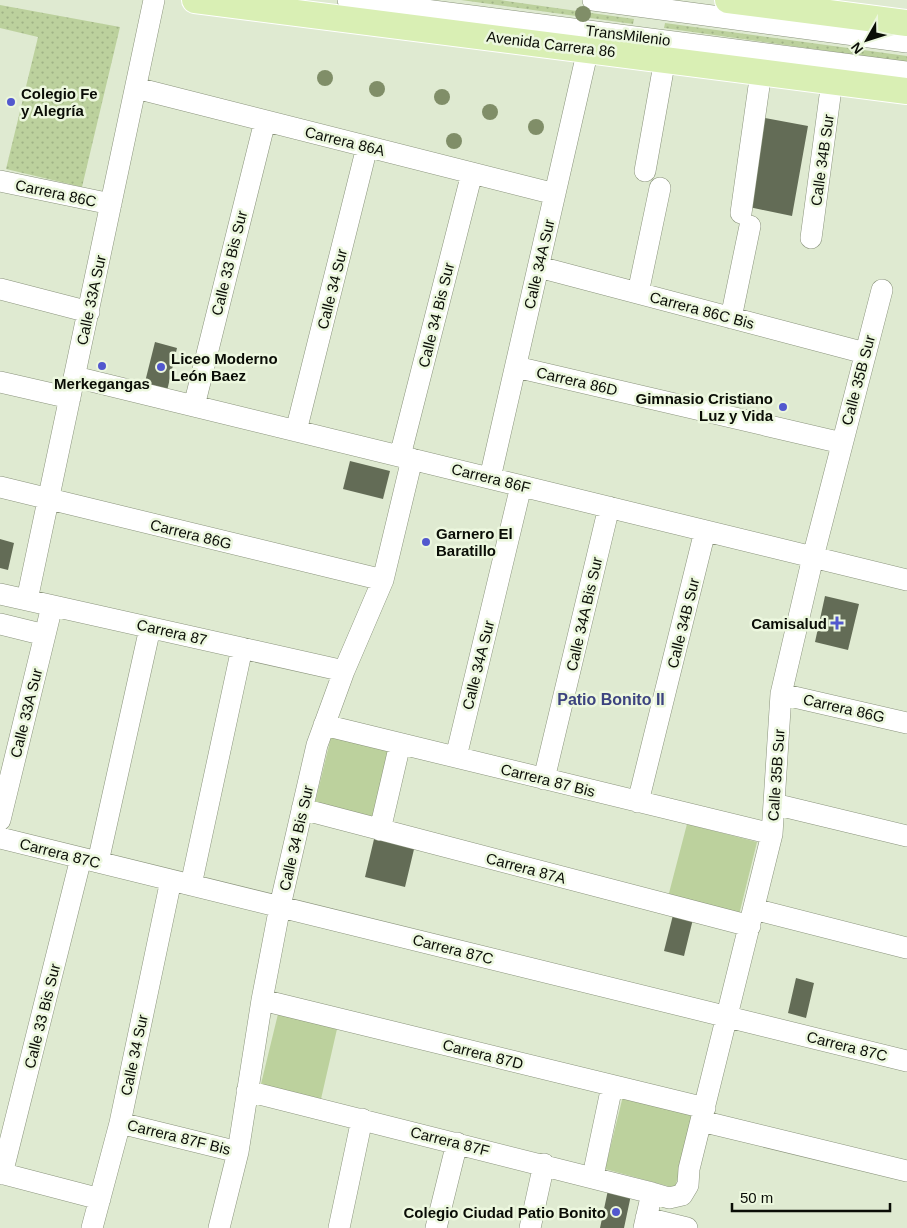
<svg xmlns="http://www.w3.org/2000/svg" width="907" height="1228" viewBox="0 0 907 1228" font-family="Helvetica,sans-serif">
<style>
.grass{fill:url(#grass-dots)}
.park{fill:#bcd19d}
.building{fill:#636c56}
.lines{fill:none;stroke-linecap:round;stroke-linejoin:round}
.minor-casing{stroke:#8a937c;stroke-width:22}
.major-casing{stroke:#fff;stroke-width:28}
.minor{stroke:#fff;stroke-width:21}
.major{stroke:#d9efb4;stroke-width:26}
.tree{fill:#808e68}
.poi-dot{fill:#5258ce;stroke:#ecf7de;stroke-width:2}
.labels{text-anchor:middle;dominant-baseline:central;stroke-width:5;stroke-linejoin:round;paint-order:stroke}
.street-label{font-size:15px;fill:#0a0d06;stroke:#ecf7de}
.poi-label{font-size:15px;font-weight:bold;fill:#0a0d06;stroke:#ecf7de;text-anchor:start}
.neighbourhood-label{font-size:16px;font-weight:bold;fill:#3c437f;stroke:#ecf7de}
</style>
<defs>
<pattern id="grass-dots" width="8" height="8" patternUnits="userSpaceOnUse" patternTransform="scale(1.25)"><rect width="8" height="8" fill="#bcd19d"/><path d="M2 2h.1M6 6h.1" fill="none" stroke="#a0b286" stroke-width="1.8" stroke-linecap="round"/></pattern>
</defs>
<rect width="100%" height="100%" fill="#dfead1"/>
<path class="grass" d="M 461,0 L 500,0 L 634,19 L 633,24 Z
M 0,5 L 120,27 L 82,187 L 6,169 L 38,37 L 0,28 Z
M 665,23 L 907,56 L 907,62 L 664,28 Z"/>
<path class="park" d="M 332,733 L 391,748 L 375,818 L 315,803 Z
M 687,824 L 757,842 L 739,915 L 668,897 Z
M 278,1014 L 337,1029 L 321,1099 L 261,1084 Z
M 623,1096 L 694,1114 L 675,1188 L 605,1169 Z"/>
<path class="building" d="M 765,118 L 808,126 L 792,216 L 749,207 Z
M 155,342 L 177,348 L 167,391 L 144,386 Z
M 350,461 L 390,471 L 383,499 L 343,489 Z
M 0,539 L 14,543 L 8,570 L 0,568 Z
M 825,596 L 859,604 L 848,650 L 815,642 Z
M 375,835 L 415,845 L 405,887 L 365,877 Z
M 673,915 L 693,919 L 684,956 L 664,951 Z
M 796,978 L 814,983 L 806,1018 L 788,1013 Z
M 608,1190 L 631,1195 L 624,1228 L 600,1228 Z"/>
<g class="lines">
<defs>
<path id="minor" d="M 348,0 L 907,72
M 593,0 L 907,42
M 136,88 L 555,194
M 645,171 L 665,59
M 0,181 L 111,204
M 741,213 L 761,72
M 811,238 L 832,81
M 539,267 L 865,353
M 0,289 L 89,312
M 638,293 L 660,188
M 731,318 L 750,226
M 516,367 L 842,443
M 75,377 L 907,580
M 0,382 L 70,398
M 194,406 L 265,121
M 296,431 L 367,147
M 400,456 L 472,173
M 490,478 L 588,49
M 0,487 L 383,580
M 0,594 L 344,671
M 27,600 L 154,0
M 0,624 L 45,635
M 781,694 L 907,723
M 324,725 L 772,834
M 456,757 L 521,486
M 544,779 L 609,507
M 638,802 L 705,531
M 774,804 L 907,836
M 302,809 L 750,926
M 0,820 L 52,606
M 380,830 L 400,744
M 0,838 L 907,1061
M 98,862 L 150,628
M 191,885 L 242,648
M 754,909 L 907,948
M 262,1000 L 705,1108
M 247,1091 L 652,1193
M 701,1121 L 907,1171
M 120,1123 L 238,1152
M 0,1173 L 100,1199
M 2,1174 L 81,858
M 593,1176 L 612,1086
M 646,1218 L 687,1228
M 92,1228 L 120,1123 L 171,880
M 219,1228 L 238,1152 L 262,1000 L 280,906 L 317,745 L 344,671 L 383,580 L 412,459
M 339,1228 L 362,1119
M 436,1228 L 457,1143
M 530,1228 L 544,1164
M 644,1228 L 652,1193 L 669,1198 L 682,1195 L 688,1185 L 689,1169 L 772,834 L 781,694 L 813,557 L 882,290"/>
<path id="major" d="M 195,0 L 907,91
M 728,0 L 907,23"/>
</defs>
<use href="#minor" class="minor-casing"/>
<use href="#major" class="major-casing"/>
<use href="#minor" class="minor"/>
<use href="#major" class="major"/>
</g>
<g class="tree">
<circle cx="583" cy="14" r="8"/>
<circle cx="325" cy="78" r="8"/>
<circle cx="377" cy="89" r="8"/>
<circle cx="442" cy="97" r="8"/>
<circle cx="490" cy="112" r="8"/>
<circle cx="536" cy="127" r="8"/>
<circle cx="454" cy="141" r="8"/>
</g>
<g class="poi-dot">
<circle cx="11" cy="102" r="5"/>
<circle cx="102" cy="366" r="5"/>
<circle cx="161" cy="367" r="5"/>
<circle cx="783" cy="407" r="5"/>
<circle cx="426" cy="542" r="5"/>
<path d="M834.5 615.5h5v5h5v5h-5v5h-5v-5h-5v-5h5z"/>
<circle cx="616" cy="1212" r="5"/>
</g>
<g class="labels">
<g class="street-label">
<text transform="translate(628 35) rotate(7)">TransMilenio</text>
<text transform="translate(551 44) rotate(7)">Avenida Carrera 86</text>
<text transform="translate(345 141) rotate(14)">Carrera 86A</text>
<text transform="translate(822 160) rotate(-82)">Calle 34B Sur</text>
<text transform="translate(56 193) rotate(12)">Carrera 86C</text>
<text transform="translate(229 263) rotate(-76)">Calle 33 Bis Sur</text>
<text transform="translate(539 264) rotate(-77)">Calle 34A Sur</text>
<text transform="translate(332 289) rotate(-76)">Calle 34 Sur</text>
<text transform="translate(91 300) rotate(-78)">Calle 33A Sur</text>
<text transform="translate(702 310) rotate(15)">Carrera 86C Bis</text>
<text transform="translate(436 315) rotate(-76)">Calle 34 Bis Sur</text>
<text transform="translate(858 380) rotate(-75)">Calle 35B Sur</text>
<text transform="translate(577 381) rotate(13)">Carrera 86D</text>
<text transform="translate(491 478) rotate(14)">Carrera 86F</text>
<text transform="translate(191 534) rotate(14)">Carrera 86G</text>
<text transform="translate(584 614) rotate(-77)">Calle 34A Bis Sur</text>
<text transform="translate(683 623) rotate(-76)">Calle 34B Sur</text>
<text transform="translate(172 632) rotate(13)">Carrera 87</text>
<text transform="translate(478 665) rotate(-76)">Calle 34A Sur</text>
<text transform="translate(844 708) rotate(13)">Carrera 86G</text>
<text transform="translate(26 713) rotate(-76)">Calle 33A Sur</text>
<text transform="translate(776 775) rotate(-86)">Calle 35B Sur</text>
<text transform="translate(548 780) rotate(14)">Carrera 87 Bis</text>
<text transform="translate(296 838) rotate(-77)">Calle 34 Bis Sur</text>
<text transform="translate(60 853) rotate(14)">Carrera 87C</text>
<text transform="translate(526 868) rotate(15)">Carrera 87A</text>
<text transform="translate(453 949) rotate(14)">Carrera 87C</text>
<text transform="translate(42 1016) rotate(-76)">Calle 33 Bis Sur</text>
<text transform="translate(847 1046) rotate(14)">Carrera 87C</text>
<text transform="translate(483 1054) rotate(14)">Carrera 87D</text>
<text transform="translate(134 1055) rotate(-78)">Calle 34 Sur</text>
<text transform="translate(179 1137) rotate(14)">Carrera 87F Bis</text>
<text transform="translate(450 1141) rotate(14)">Carrera 87F</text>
</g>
<g class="poi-label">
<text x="21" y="93">Colegio Fe<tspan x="21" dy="17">y Alegría</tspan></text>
<text x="171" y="358">Liceo Moderno<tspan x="171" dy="17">León Baez</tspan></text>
<text x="102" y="383" text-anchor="middle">Merkegangas</text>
<text x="773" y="398" text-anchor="end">Gimnasio Cristiano<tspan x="773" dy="17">Luz y Vida</tspan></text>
<text x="436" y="533">Garnero El<tspan x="436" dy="17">Baratillo</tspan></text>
<text x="827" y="623" text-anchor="end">Camisalud</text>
<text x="606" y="1212" text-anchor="end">Colegio Ciudad Patio Bonito</text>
</g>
<g class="neighbourhood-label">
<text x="611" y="699">Patio Bonito II</text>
</g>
</g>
<g transform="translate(867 40) rotate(231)" stroke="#ecf7de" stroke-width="4" paint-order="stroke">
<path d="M0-4L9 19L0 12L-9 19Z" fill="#0a0d06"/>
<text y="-8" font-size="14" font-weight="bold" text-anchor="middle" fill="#0a0d06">N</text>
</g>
<path d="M732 1203v8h158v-8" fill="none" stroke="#0a0d06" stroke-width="2.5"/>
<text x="740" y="1203" font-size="15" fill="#0a0d06" stroke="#ecf7de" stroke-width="4" paint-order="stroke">50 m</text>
</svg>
